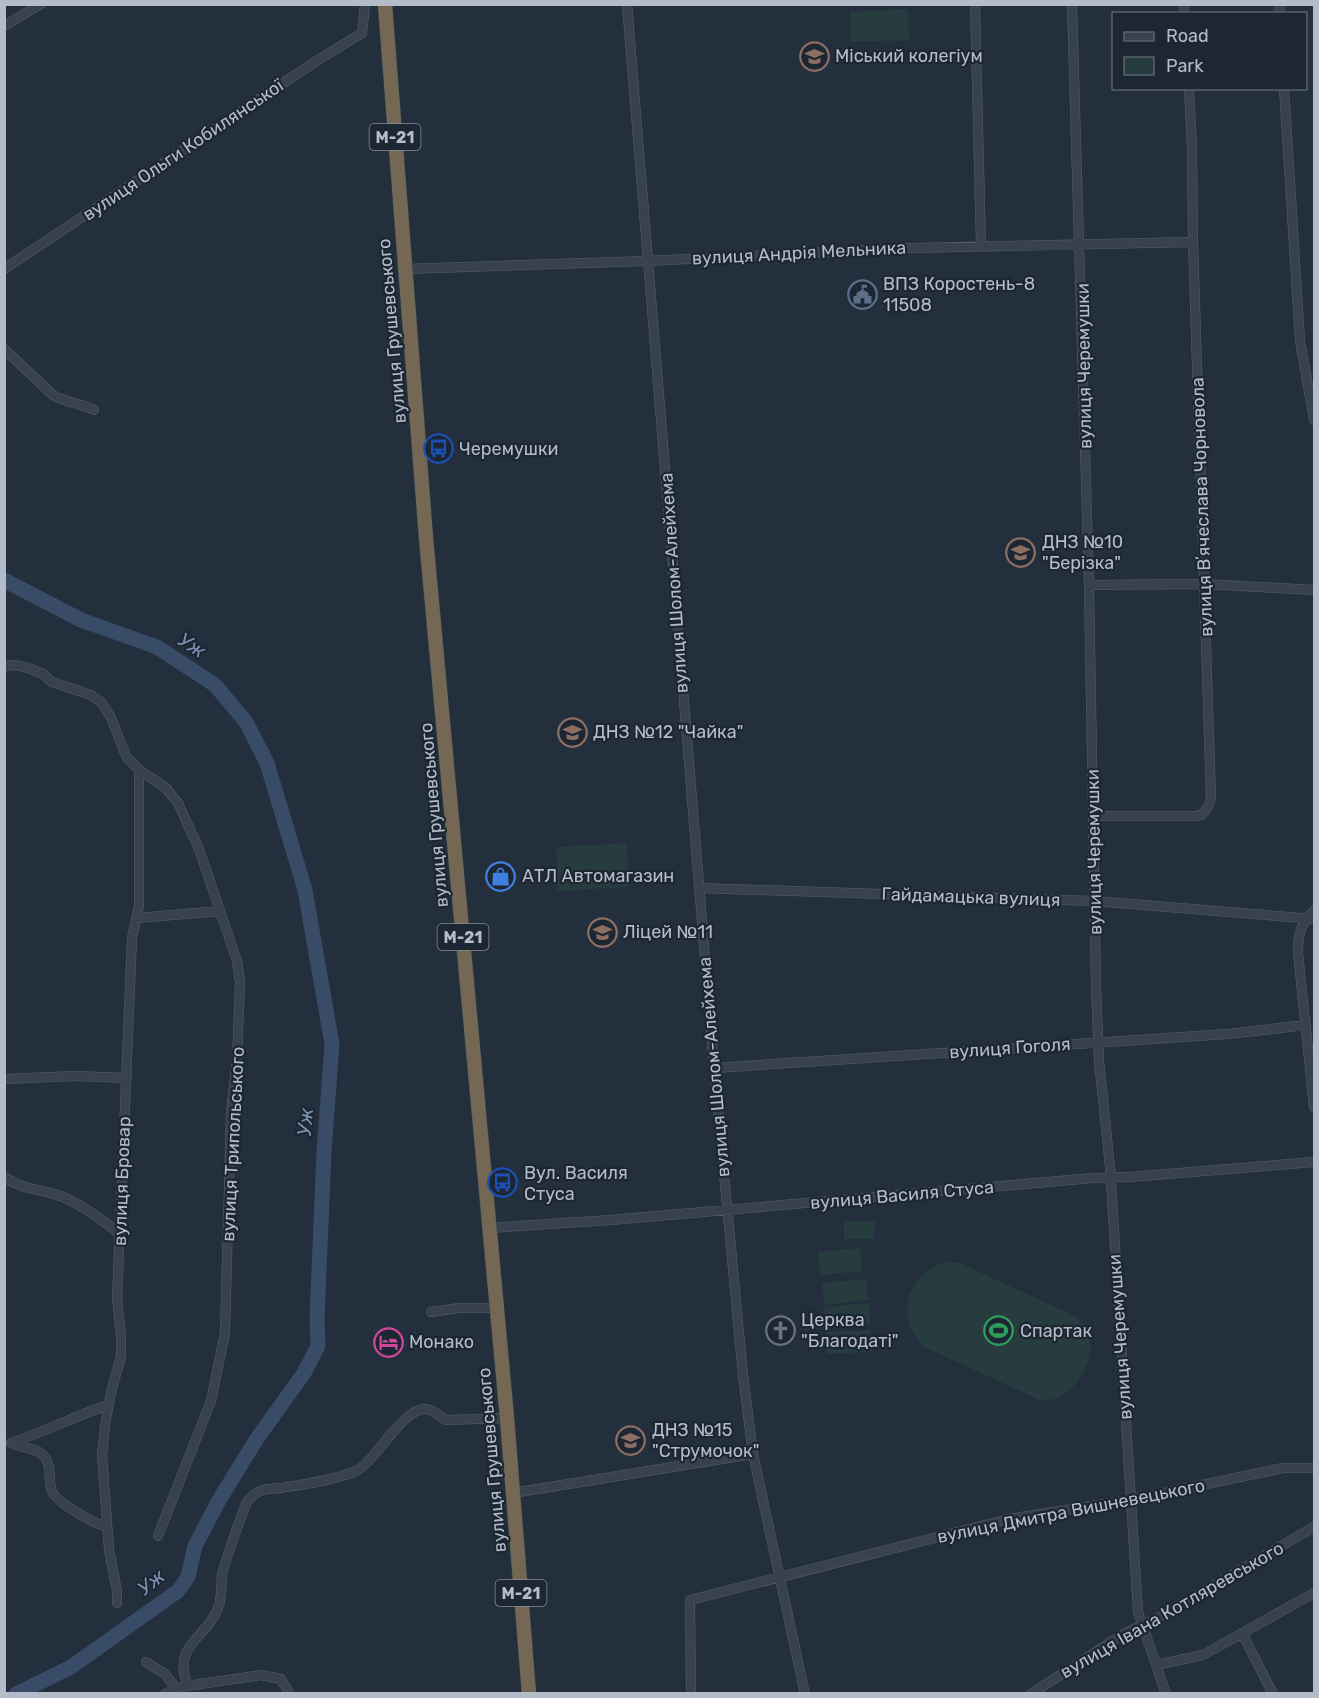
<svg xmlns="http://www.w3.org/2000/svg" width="1319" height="1698" viewBox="0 0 1319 1698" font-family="Rubik,sans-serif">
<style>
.green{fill:#263c3f}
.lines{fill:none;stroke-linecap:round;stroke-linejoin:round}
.river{stroke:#394c67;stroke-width:15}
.minor-casing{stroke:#565f6c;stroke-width:10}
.highway-casing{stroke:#434c59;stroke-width:15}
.minor{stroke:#38414e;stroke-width:9}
.highway{stroke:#746855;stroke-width:14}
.labels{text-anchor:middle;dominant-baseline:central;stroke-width:4.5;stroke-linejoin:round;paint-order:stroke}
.shield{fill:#1d2633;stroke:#878f9c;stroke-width:1.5}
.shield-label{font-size:16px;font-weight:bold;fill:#b4bcc9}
.poi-label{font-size:18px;fill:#b4bcc9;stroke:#1d2633;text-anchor:start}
.street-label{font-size:18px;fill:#b4bcc9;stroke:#1d2633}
.water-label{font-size:20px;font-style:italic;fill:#7c92b1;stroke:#1d2633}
</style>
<rect width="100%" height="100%" fill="#242f3e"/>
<path class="green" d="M 908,9 L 909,40 L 851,42 L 850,12 Z
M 627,843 L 629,887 L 558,891 L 556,847 Z
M 844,1221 L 874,1221 L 874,1239 L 844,1239 Z
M 860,1248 L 862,1271 L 820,1275 L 818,1252 Z
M 945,1262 L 960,1263 L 1077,1317 C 1083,1324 1090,1332 1090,1342 C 1092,1364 1076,1392 1054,1399 C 1050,1400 1045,1400 1040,1400 L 922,1346 C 896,1312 905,1277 945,1262 Z
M 866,1279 L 868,1300 L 824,1305 L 822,1283 Z
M 868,1303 L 871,1324 L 826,1328 L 824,1307 Z
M 871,1330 L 872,1352 L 827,1354 L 826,1332 Z"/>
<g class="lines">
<path class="river" d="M 4,580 L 81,620 L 157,647 L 215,685 L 246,722 L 267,763 L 305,890 L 332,1044 L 324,1152 L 317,1318 L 318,1346 L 304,1373 L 256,1440 L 218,1502 L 195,1546 L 188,1577 L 178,1591 L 71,1667 L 16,1694"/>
<defs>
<path id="minor" d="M 627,4 L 714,1068 L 743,1375 L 753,1454 L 805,1694
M 975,4 L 981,246
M 1072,4 L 1089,585 L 1096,986 L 1099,1061 L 1110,1167 L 1138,1612 L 1166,1694
M 1184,4 L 1184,14
M 1279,4 L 1280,14
M 4,26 L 41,4
M 1284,88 L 1300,341 L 1314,420
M 4,269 L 318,60 L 362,33 L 365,4
M 405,269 L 647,261 L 911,248 L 1193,242
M 4,349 L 53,395 C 66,403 81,403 94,410
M 1089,585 L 1204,584 L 1314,590
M 4,666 L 16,665 L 28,668 L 43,674 L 52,682 L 91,695 L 102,703 L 111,718 L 126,756 L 139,770 L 165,787 L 178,803 L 199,849 L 237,961 L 240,982 L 237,1060 L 231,1111 L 225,1333 L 211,1401 L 158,1536
M 1093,816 L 1196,816 L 1202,815 L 1208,807 L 1211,798 L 1193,242 L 1192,148 L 1189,88
M 699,888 L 1094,901 L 1314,919
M 1314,911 C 1300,924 1298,935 1298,953 L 1314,1107
M 137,918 L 220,911
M 714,1068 L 1228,1034 L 1306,1025
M 4,1079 L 75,1076 L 127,1078
M 4,1177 C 27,1192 41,1188 63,1197 C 84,1206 102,1220 120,1234
M 489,1228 L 611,1220 L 1093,1178 L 1130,1177 L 1314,1162
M 431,1312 L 459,1308 L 496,1308
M 513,1493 L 753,1454
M 107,1527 C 94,1523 55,1503 51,1489 C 48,1476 53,1465 42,1454 C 35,1448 20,1447 11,1443 C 44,1432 75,1416 108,1405
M 117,1603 L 117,1591 L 109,1550 L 102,1454 L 106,1419 L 112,1388 L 121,1357 L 121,1336 L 117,1298 L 132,938 L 139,906 L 139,770
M 1242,1633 L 1273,1694
M 146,1662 L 165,1674 L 176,1688
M 1156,1665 L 1203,1655 L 1314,1593
M 188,1686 C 171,1644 206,1640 218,1608 C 223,1597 220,1583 223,1571 C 229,1549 238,1526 246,1504 C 249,1498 256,1492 263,1490 C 270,1488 279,1489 286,1487 C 308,1484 333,1480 354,1472 C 377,1462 401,1408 426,1409 C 434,1410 439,1416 446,1420 L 507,1418
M 165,1694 L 180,1687 L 261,1675 L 281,1679 L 290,1694
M 691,1694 L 690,1600 L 1009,1519 L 1130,1500 L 1283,1468 L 1314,1468
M 1031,1694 L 1125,1633 L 1154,1620 L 1314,1527"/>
<path id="highway" d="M 385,4 L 426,538 L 507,1418 L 529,1694"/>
</defs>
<use href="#minor" class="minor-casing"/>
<use href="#highway" class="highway-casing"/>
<use href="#minor" class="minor"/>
<use href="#highway" class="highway"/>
</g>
<defs>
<symbol id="school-ring" viewBox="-11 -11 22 22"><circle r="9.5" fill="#1d2633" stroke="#8d6e63" stroke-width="1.5"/><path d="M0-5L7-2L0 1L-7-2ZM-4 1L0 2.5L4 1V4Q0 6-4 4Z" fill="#8d6e63"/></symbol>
<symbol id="civic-ring" viewBox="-11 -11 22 22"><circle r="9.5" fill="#1d2633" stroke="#5c6f8a" stroke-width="1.5"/><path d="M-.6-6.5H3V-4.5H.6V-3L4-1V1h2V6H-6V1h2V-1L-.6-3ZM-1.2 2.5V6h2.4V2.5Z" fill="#5c6f8a"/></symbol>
<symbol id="bus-ring" viewBox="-11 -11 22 22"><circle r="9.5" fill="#1d2633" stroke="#1a4fb4" stroke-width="1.5"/><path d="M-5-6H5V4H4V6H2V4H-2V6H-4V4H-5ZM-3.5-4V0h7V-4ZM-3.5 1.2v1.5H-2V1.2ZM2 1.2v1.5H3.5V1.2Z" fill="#1a4fb4"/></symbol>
<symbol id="shop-ring" viewBox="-11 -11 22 22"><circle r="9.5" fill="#1d2633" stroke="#3f7fe0" stroke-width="1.5"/><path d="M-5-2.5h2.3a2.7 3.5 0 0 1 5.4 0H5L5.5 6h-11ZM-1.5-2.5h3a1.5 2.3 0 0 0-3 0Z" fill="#3f7fe0"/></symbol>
<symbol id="church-ring" viewBox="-11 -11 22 22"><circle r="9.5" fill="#1d2633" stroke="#6b7280" stroke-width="1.5"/><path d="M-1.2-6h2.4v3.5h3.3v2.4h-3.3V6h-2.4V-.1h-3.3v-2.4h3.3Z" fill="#6b7280"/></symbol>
<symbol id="stadium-ring" viewBox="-11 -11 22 22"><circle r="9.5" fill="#1d2633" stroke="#2e9e5b" stroke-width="1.5"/><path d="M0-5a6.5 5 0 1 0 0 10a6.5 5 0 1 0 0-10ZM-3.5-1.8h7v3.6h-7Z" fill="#2e9e5b"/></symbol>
<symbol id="hotel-ring" viewBox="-11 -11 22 22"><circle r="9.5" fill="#1d2633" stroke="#d1479c" stroke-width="1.5"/><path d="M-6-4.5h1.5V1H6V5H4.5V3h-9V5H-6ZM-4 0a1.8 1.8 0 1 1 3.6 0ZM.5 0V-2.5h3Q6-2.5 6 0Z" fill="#d1479c"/></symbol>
</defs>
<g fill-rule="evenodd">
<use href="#school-ring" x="798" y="40" width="33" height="33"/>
<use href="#civic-ring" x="846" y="278" width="33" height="33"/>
<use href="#bus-ring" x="422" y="432" width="33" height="33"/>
<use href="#school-ring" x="1004" y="536" width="33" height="33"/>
<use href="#school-ring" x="556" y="716" width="33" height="33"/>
<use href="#shop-ring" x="484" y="860" width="33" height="33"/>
<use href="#school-ring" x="586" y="916" width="33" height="33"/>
<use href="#bus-ring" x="486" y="1166" width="33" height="33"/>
<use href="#church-ring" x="764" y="1314" width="33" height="33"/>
<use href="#stadium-ring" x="982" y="1314" width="33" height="33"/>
<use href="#hotel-ring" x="372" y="1326" width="33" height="33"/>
<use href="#school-ring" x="614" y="1424" width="33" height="33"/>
</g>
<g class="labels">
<g class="shield">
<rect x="369.5" y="124" width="51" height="26" rx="4.5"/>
<rect x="437.5" y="924" width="51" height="26" rx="4.5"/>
<rect x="495.5" y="1580" width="51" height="26" rx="4.5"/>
</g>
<g class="shield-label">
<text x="395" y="137">М-21</text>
<text x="463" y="937">М-21</text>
<text x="521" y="1593">М-21</text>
</g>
<g class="poi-label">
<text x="835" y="56">Міський колегіум</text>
<text x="883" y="284">ВПЗ Коростень-8<tspan x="883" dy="21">11508</tspan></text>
<text x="459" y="449">Черемушки</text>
<text x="1042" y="542">ДНЗ №10<tspan x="1042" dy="21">"Берізка"</tspan></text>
<text x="593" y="732">ДНЗ №12 "Чайка"</text>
<text x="522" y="876">АТЛ Автомагазин</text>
<text x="623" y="932">Ліцей №11</text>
<text x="524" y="1173">Вул. Василя<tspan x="524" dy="21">Стуса</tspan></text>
<text x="801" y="1320">Церква<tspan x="801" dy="21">"Благодаті"</tspan></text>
<text x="1020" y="1331">Спартак</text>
<text x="409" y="1342">Монако</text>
<text x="652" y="1430">ДНЗ №15<tspan x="652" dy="21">"Струмочок"</tspan></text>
</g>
<g class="street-label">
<text transform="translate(183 150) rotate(-34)">вулиця Ольги Кобилянської</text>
<text transform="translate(799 253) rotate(-3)">вулиця Андрія Мельника</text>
<text transform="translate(392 331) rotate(-95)">вулиця Грушевського</text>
<text transform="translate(1084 366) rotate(-91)">вулиця Черемушки</text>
<text transform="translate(1202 507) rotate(-92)">вулиця Вʼячеслава Чорновола</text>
<text transform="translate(674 583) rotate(-94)">вулиця Шолом-Алейхема</text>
<text transform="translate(434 815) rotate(-95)">вулиця Грушевського</text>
<text transform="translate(1094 852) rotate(-91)">вулиця Черемушки</text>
<text transform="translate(971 897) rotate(2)">Гайдамацька вулиця</text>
<text transform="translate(1010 1048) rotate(-4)">вулиця Гоголя</text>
<text transform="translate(714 1067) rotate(-95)">вулиця Шолом-Алейхема</text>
<text transform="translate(233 1144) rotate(-87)">вулиця Трипольського</text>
<text transform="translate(122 1181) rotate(-88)">вулиця Бровар</text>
<text transform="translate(902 1195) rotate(-5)">вулиця Василя Стуса</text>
<text transform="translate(1120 1337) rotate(-94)">вулиця Черемушки</text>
<text transform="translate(492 1460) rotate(-95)">вулиця Грушевського</text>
<text transform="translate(1071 1511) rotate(-11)">вулиця Дмитра Вишневецького</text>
<text transform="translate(1172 1610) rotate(-30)">вулиця Івана Котляревського</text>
</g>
<g class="water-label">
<text transform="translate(192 645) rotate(33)">Уж</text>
<text transform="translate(305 1122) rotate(-85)">Уж</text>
<text transform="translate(151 1582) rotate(-39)">Уж</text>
</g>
</g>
<rect width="1319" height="1698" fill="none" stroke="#b4bcc9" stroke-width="12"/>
<rect x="1112" y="12" width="195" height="78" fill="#1d2633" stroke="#59626f" stroke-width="1.5"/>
<rect x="1124" y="32" width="30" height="9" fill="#38414e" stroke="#59626f" stroke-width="1.5"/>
<text x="1166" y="42" font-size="18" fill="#b4bcc9">Road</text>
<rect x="1124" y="57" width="30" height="18" fill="#263c3f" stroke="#59626f" stroke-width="1.5"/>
<text x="1166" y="72" font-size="18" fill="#b4bcc9">Park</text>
</svg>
